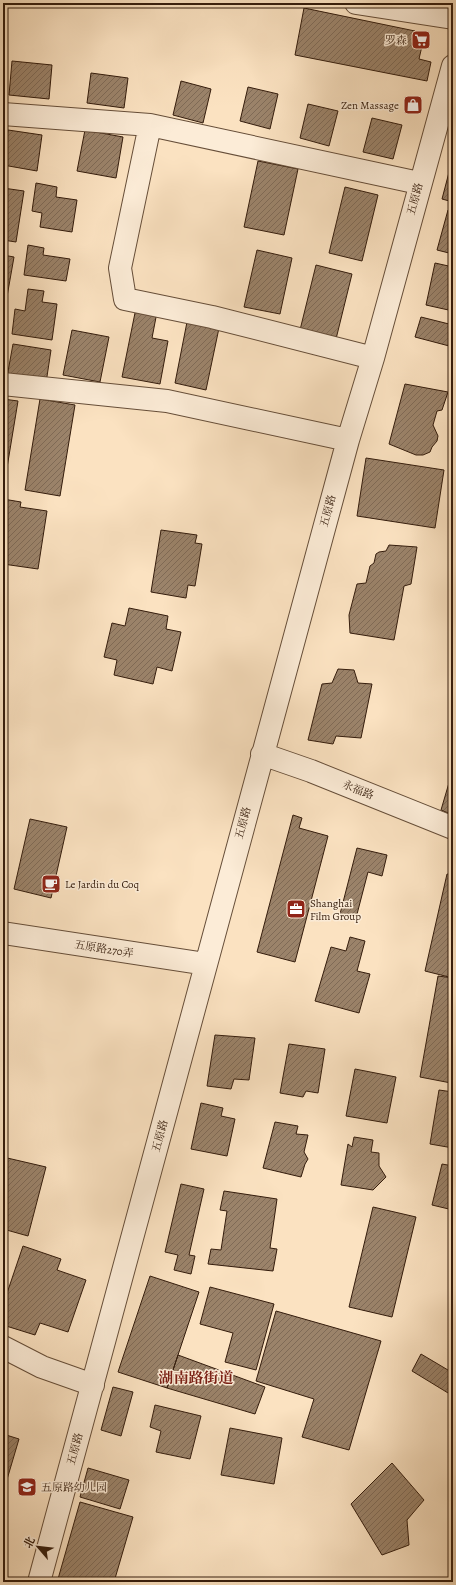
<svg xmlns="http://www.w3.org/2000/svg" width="456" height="1585" viewBox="0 0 456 1585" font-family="Alegreya,'Noto Serif SC',serif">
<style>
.building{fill:url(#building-hatch);stroke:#341c0c}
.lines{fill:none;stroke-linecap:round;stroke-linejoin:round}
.minor-casing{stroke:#664e39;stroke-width:24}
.minor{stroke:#fcecd7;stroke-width:22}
.labels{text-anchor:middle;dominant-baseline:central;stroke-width:3;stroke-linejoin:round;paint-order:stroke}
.poi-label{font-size:11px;fill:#341c0c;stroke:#fcecd7;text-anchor:start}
.street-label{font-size:11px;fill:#341c0c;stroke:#fcecd7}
.district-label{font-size:15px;font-weight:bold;fill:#7a1f14;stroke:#fcecd7}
</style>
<defs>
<pattern id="building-hatch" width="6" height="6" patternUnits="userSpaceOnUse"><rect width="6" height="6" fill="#9b836a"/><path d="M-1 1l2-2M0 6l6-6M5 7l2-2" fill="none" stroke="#7f6a56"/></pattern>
</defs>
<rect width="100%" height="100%" fill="#fbe2c1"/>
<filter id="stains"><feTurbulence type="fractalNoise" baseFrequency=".005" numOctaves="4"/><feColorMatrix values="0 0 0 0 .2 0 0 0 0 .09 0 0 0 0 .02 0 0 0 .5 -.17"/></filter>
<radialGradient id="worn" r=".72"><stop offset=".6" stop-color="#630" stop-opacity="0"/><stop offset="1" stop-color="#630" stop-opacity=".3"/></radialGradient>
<path class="building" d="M 304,8 L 415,31 L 412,44 L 422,46 L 419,59 L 431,62 L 427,81 L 295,55 Z
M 3,12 L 7,13 L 3,32 Z
M 12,61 L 52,65 L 49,99 L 9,95 Z
M 91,73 L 128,78 L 124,108 L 87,103 Z
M 181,81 L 211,89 L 203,123 L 173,115 Z
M 248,87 L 278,94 L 270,129 L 240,121 Z
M 308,104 L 338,111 L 329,146 L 300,138 Z
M 372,118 L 402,125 L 393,159 L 363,152 Z
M 8,130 L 42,135 L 37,171 L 3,165 Z
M 85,130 L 123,137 L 116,178 L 77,171 Z
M 453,157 L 453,202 L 442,199 Z
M 258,161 L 298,169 L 284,235 L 244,227 Z
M 36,183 L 57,187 L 56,197 L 77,200 L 72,232 L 40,227 L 42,213 L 32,211 Z
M 345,187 L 378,195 L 362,261 L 329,253 Z
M 3,188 L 24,191 L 16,242 L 3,240 Z
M 448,210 L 453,212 L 453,254 L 437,250 Z
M 28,245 L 44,248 L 43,255 L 70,259 L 66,281 L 24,275 Z
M 257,250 L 292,258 L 280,314 L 244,307 Z
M 3,255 L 14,257 L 5,308 L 3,307 Z
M 435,263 L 453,267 L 453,311 L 426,305 Z
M 316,265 L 352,274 L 336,339 L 300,330 Z
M 28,289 L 44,291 L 42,302 L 57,304 L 52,340 L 12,334 L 15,309 L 25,311 Z
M 136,308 L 157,312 L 152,338 L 168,341 L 160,384 L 122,377 Z
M 421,317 L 453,325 L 453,347 L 415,337 Z
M 187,322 L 219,328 L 206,390 L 175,383 Z
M 72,330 L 109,337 L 100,382 L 63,375 Z
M 13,344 L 51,350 L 46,383 L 7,377 Z
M 405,384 L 448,392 L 442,410 L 437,411 L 433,425 L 438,436 L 437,441 L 432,447 L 430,452 L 423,455 L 416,455 L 389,444 Z
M 3,399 L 18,401 L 3,492 Z
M 40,399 L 75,405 L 60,496 L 25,490 Z
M 366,458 L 444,470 L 435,528 L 357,516 Z
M 3,499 L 21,502 L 20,507 L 47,511 L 38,569 L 3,564 Z
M 161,530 L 197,535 L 195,543 L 202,544 L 195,586 L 188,585 L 186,598 L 151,592 Z
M 389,545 L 417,547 L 411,584 L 404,586 L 394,640 L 350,633 L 349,615 L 357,584 L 366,583 L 370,566 L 374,563 L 376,554 L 379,552 L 386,551 Z
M 129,608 L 168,616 L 166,629 L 181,632 L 172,671 L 157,667 L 153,684 L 114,675 L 117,660 L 104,657 L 112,623 L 125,626 Z
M 338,669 L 354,670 L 358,683 L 372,684 L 361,738 L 336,736 L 333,744 L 308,740 L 322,684 L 332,683 Z
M 453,760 L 453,776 L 451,776 Z
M 451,776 L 453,777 L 453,815 L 441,810 Z
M 293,815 L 302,818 L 299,828 L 328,836 L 295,962 L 257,952 Z
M 30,819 L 67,827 L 51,898 L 14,889 Z
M 357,848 L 387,855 L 382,876 L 368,872 L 356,918 L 340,914 Z
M 447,874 L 453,875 L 453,978 L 425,971 Z
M 350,937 L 365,941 L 357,971 L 370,974 L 359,1013 L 315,1001 L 331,947 L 346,951 Z
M 438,976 L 453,978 L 453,1071 L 451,1083 L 420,1077 Z
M 215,1035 L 255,1038 L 249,1080 L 234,1079 L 231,1089 L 207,1086 Z
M 289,1044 L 325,1049 L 318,1093 L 306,1091 L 303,1097 L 280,1093 Z
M 355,1069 L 396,1077 L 387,1123 L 346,1116 Z
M 439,1090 L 453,1092 L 453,1148 L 430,1144 Z
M 201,1103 L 223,1108 L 221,1116 L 235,1119 L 227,1156 L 191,1149 Z
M 275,1122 L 298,1126 L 296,1134 L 308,1135 L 304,1152 L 308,1159 L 305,1164 L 301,1177 L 263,1168 Z
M 354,1137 L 373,1140 L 371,1152 L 379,1153 L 379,1166 L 386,1177 L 373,1190 L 341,1185 L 348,1144 L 352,1147 Z
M 3,1157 L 46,1167 L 28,1236 L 3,1229 Z
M 442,1164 L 453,1166 L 453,1210 L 432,1205 Z
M 181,1184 L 204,1189 L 189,1255 L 195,1256 L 191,1274 L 174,1270 L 178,1255 L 165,1252 Z
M 224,1191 L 277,1199 L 270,1248 L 277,1249 L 273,1271 L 208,1264 L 211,1249 L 221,1250 L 227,1211 L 220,1210 Z
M 373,1207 L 416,1217 L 392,1317 L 349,1307 Z
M 23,1246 L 61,1259 L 57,1270 L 86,1280 L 68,1332 L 40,1323 L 35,1335 L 3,1325 L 3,1305 Z
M 150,1276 L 199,1292 L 167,1388 L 118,1372 Z
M 210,1287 L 274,1304 L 256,1370 L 225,1362 L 233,1333 L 200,1324 Z
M 276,1311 L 381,1341 L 349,1450 L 302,1437 L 314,1399 L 256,1381 Z
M 421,1354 L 453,1373 L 453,1396 L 412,1371 Z
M 178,1355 L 265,1387 L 255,1414 L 167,1388 Z
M 113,1387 L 133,1392 L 121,1436 L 101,1430 Z
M 155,1405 L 201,1416 L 190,1459 L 156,1452 L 161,1431 L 150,1427 Z
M 230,1428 L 282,1438 L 274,1484 L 221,1475 Z
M 3,1434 L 19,1439 L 3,1493 Z
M 392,1463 L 424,1500 L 407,1520 L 409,1545 L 382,1555 L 351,1504 Z
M 88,1468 L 129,1480 L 120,1509 L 80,1497 Z
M 80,1502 L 133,1517 L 114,1582 L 68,1582 L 58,1579 Z
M 3,1549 L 6,1550 L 3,1560 Z"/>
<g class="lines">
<defs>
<path id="minor" d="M 356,3 L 453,18
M 3,114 L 150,125 L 419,183
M 150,125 L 120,268 L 125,299 L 212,317 L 373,358
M 3,384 L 167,401 L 348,440
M 262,754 L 311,771 L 453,828
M 3,933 L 206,964
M 3,1347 L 42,1367 L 93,1385
M 39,1582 L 348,440 L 373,358 L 453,66"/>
</defs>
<use href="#minor" class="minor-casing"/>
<use href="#minor" class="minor"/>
</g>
<defs>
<symbol id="supermarket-square" viewBox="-11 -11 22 22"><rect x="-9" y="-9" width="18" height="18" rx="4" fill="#8f2418" stroke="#fcecd7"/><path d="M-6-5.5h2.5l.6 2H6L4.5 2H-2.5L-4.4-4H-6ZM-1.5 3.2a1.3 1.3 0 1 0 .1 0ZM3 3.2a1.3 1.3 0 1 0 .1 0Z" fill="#fff"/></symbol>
<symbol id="shop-square" viewBox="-11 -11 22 22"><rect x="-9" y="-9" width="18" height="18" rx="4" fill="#8f2418" stroke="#fcecd7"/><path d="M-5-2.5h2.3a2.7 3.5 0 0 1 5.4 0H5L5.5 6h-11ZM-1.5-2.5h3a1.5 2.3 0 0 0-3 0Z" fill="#fff"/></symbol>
<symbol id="cafe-square" viewBox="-11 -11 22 22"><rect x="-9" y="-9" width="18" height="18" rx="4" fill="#8f2418" stroke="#fcecd7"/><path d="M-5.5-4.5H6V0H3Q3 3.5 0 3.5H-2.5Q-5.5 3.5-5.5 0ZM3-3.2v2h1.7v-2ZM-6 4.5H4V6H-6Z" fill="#fff"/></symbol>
<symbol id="office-square" viewBox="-11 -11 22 22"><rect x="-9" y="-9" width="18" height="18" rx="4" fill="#8f2418" stroke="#fcecd7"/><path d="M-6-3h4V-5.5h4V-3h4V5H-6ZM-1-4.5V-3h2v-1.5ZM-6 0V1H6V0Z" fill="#fff"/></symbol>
<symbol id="school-square" viewBox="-11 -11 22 22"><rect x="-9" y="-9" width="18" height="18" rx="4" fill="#8f2418" stroke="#fcecd7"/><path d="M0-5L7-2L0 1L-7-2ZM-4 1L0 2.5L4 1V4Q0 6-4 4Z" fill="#fff"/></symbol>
</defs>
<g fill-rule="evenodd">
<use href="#supermarket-square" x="410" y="29" width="22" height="22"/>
<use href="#shop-square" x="402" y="94" width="22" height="22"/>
<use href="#cafe-square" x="40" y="873" width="22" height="22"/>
<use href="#office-square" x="285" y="898" width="22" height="22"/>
<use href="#school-square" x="16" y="1476" width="22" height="22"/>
</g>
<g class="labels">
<g class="poi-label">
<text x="407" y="40" text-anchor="end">罗森</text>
<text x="399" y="105" text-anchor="end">Zen Massage</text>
<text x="65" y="884">Le Jardin du Coq</text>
<text x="310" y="903">Shanghai<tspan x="310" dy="13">Film Group</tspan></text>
<text x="41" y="1487">五原路幼儿园</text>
</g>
<g class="street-label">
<text transform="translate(415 199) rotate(-75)">五原路</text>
<text transform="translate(328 511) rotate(-75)">五原路</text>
<text transform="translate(358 790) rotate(22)">永福路</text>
<text transform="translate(243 823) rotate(-75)">五原路</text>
<text transform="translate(104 949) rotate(9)">五原路270弄</text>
<text transform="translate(160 1136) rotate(-75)">五原路</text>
<text transform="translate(75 1449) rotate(-75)">五原路</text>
</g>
<g class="district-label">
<text x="196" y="1378">湖南路街道</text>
</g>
</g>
<rect width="456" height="1585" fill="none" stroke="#fbe2c1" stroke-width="16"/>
<rect x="4" y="4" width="448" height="1577" fill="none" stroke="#341c0c" stroke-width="2"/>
<rect x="8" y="8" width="440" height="1569" fill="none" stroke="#341c0c"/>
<g transform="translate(38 1547) rotate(298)" stroke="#fcecd7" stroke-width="3" paint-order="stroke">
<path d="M0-3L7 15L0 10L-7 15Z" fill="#341c0c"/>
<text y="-6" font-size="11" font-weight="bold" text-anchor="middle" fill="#341c0c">北</text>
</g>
<rect width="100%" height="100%" filter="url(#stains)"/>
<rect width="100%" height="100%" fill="url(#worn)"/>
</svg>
